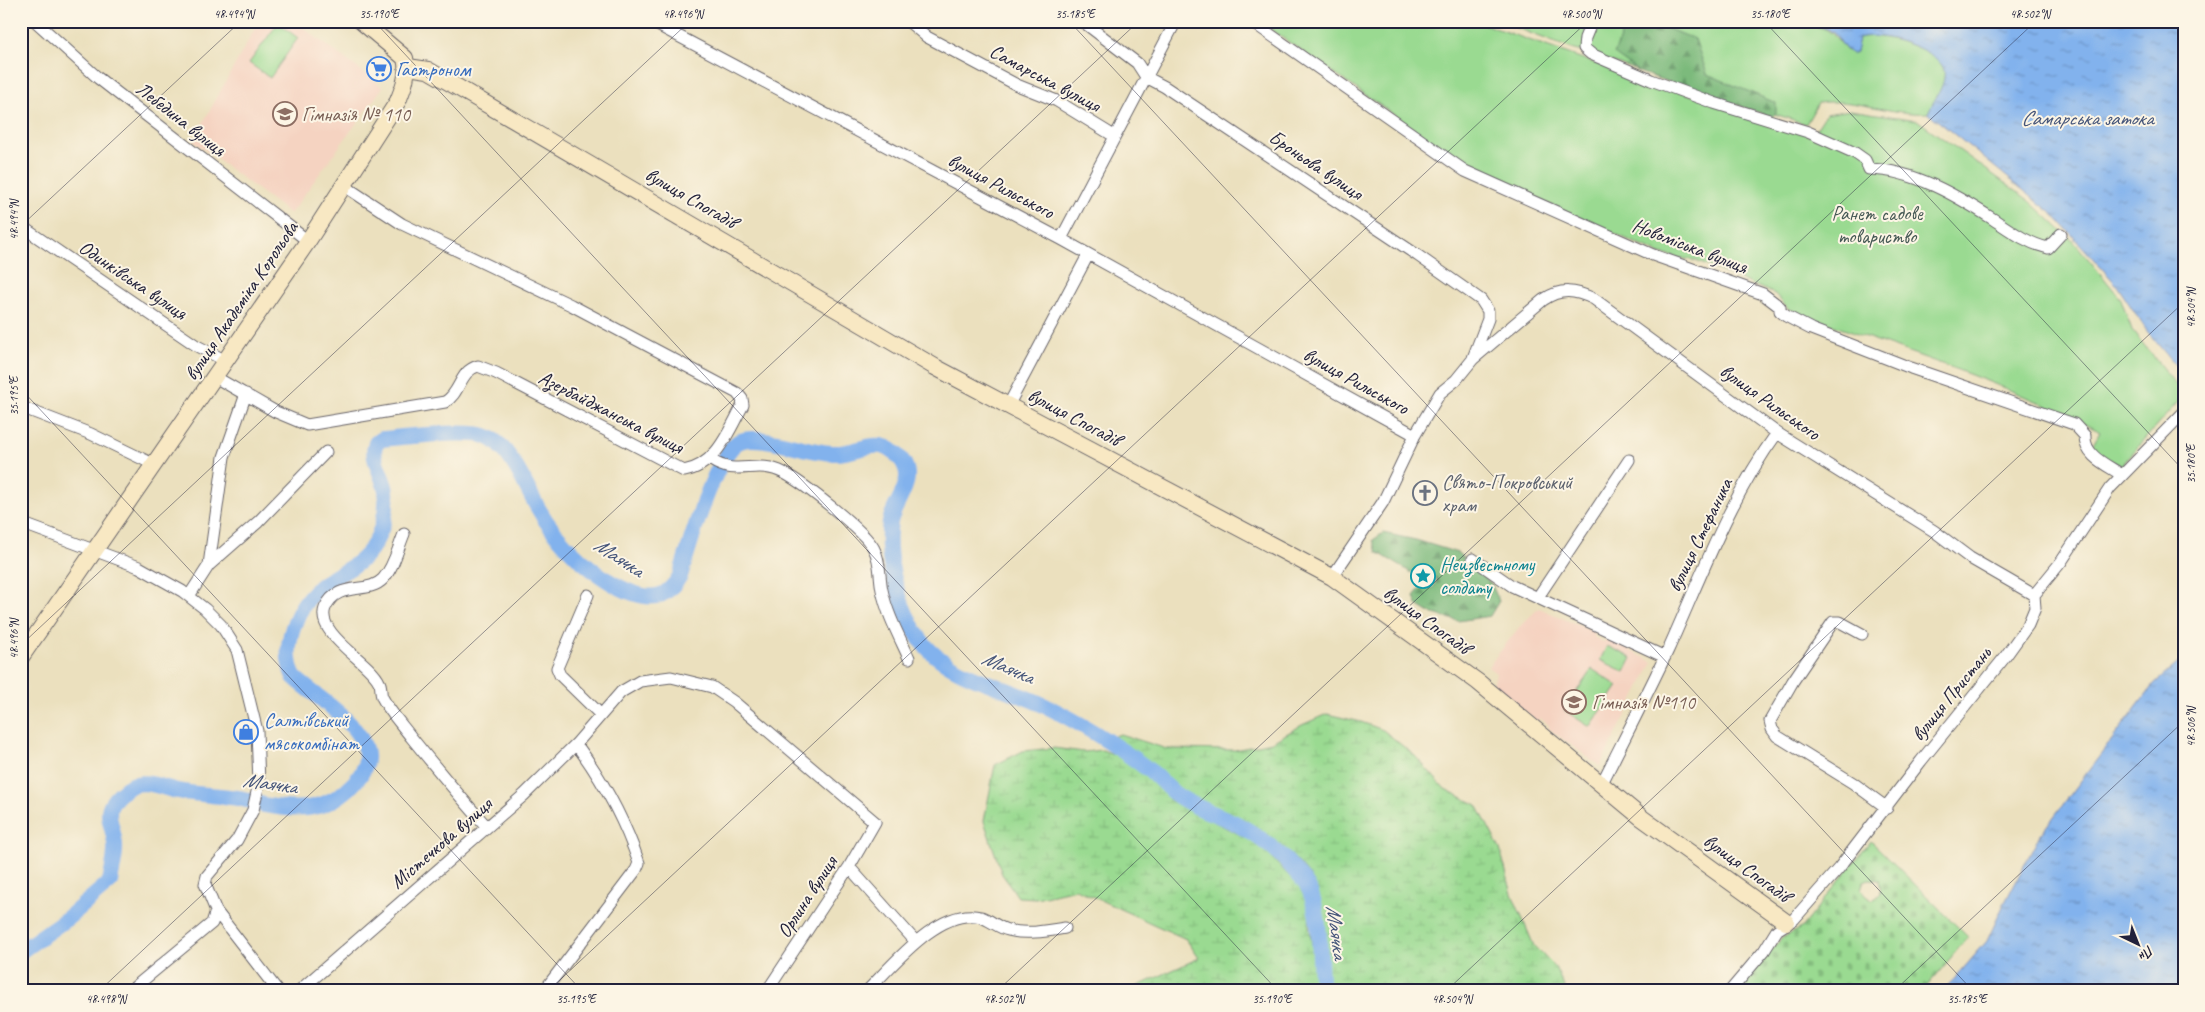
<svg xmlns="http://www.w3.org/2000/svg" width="2205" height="1012" viewBox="0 0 2205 1012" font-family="Caveat,sans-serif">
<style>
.built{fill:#f5d3c1}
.green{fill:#9ada91;stroke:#5e7e66}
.forest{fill:url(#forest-firs);stroke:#4e6e5b}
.wetland{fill:url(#wetland-marsh);stroke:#5e7e66}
.cemetery{fill:url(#cemetery-stones);stroke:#5e7e66;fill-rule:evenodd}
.water{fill:url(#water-ripples);stroke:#526a94}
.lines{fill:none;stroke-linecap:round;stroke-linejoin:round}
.river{stroke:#82b2ed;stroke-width:16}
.street-casing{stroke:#686469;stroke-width:13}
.secondary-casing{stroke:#686469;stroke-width:18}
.street{stroke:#fff;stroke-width:11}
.secondary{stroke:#f8e8c3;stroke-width:16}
.ticks{fill:none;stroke:#22223b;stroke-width:1;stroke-opacity:0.45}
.labels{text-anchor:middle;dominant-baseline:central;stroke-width:4;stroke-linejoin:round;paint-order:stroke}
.shop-label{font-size:20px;fill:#366cbe;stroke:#fcf5e5;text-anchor:start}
.street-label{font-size:20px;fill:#22223b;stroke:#fcf5e5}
.education-label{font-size:20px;fill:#785e54;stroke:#fcf5e5;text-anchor:start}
.park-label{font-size:20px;fill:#465955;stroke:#fcf5e5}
.worship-label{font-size:20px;fill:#5b616d;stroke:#fcf5e5;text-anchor:start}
.culture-label{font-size:20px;fill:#0d838f;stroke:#fcf5e5;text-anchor:start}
.water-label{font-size:21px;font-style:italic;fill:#445479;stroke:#fcf5e5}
.neatline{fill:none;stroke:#22223b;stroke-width:2}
.ticks-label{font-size:12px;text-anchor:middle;fill:#22223b}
</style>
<defs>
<pattern id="forest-firs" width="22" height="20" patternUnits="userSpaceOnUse" patternTransform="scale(1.25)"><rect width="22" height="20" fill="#7bba7b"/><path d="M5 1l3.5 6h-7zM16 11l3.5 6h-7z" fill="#649766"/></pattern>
<pattern id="wetland-marsh" width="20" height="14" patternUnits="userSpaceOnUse" patternTransform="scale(1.25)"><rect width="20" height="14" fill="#9ada91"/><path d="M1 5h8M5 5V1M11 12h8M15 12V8" fill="none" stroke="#84bb7e"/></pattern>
<pattern id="cemetery-stones" width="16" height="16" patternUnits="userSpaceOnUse" patternTransform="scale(1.25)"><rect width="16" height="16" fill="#9ada91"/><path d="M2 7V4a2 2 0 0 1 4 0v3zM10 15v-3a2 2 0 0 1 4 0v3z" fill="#84bb7e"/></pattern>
<pattern id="water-ripples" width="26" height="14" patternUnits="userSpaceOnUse" patternTransform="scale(1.25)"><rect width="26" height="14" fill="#82b2ed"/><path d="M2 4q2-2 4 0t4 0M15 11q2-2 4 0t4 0" fill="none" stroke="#6a90c1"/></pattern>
</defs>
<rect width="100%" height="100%" fill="#fcf5e5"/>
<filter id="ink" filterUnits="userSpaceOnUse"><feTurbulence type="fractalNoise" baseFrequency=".02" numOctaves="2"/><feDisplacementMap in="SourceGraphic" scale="10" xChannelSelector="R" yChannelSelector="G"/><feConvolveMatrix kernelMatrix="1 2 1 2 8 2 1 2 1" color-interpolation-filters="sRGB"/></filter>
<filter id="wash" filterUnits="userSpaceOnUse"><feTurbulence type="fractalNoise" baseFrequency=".0096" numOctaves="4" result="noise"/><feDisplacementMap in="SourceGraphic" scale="20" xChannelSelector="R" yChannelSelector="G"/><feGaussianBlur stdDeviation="1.12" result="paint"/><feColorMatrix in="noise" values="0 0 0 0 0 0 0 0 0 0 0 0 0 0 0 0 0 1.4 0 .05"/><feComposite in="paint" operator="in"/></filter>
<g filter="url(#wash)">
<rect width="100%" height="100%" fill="#ebe0be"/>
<path class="built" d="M 259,21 L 294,21 L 383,87 L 290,214 L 193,141 Z
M 1539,608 L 1594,632 L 1594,637 L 1603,642 L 1607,639 L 1653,662 L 1600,766 L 1549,729 L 1549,725 L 1541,719 L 1537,721 L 1493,685 L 1496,673 L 1488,667 L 1520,626 Z"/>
<path class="green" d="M 1258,21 L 1475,21 L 1637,78 L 1813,134 L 1826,114 L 1850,110 L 1917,120 L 2030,201 L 2076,244 L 2121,299 L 2132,330 L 2184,395 L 2121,466 L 2091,448 L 2100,432 C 2004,381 1890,347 1788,309 L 1775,294 L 1696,261 L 1660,254 L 1504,184 L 1458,159 Z
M 1498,21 L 1789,21 C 1823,31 1823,19 1847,51 L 1856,51 L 1859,38 C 1878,31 1939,49 1944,70 C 1947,85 1933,100 1928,113 C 1891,116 1855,97 1818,103 L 1806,124 L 1572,49 Z
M 278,23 L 298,38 L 270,78 L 249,63 Z
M 1607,646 L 1632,658 L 1625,672 L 1600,660 Z
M 1592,669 L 1618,686 L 1590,727 L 1564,710 Z"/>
<path class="forest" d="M 1637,22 L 1657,25 L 1695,39 L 1707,74 L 1776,103 L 1776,113 L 1772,117 L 1639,72 L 1614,54 L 1622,33 Z
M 1383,533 L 1416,540 L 1458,553 L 1491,583 L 1499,601 L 1490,616 L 1458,621 L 1430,613 L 1417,605 L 1414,596 L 1420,589 L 1433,588 L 1437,580 L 1430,571 L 1410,572 L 1377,552 L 1373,540 Z"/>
<path class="wetland" d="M 1327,714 L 1361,722 L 1383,730 L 1415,756 L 1445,789 L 1477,805 L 1500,849 L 1512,894 L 1534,946 L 1555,967 L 1566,991 L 1328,991 C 1324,959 1327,919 1317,889 C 1308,866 1270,835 1249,823 C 1233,814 1212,811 1196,801 C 1166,782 1141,756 1110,738 L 1120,734 L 1167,749 L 1235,750 L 1272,742 L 1302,725 Z
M 1053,748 L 1084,752 L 1102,750 L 1119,756 L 1153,779 L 1170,800 L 1251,840 L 1268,854 L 1299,886 L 1310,908 L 1309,926 L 1319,991 L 1127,991 L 1199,958 L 1186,939 L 1076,889 L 1036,898 L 1018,897 L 1002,874 L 984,821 L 995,765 L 1023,751 Z"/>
<path class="cemetery" d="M 1871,841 L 1968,937 L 1923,991 L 1736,991 L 1783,937 L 1801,928 ZM 1869,879 L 1879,880 L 1881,893 L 1873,900 L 1861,890 L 1864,881 Z"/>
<path class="water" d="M 1789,21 L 2184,21 L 2184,371 L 2176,366 L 2147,331 L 2116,284 L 2054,215 L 1928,113 C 1933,100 1947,85 1944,70 C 1939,49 1878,30 1859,38 L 1856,52 L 1853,54 C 1842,50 1841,38 1831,31 C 1822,24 1802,25 1789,21 Z
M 2184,658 L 2184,991 L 1944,991 L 1987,941 L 2004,904 L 2040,835 L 2154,684 Z"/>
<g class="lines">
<path class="river" d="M 21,951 L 69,917 L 110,882 C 112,870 116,857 115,844 C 112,818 98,809 127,788 C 142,777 162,788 178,791 C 198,795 218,795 238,798 C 247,799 255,803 264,805 C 300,812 328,811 354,783 C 395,740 320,702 294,677 C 280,647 296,605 322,585 C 338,573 359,567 371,549 C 382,533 388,510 386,491 C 384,477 369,456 376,443 L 382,439 C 405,437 471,429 488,437 C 510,446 526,488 538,508 C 556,541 597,580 633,593 C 655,601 668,596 680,576 C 689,548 714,457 738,442 C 742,440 748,439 753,439 C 780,439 806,452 833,453 C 855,455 876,436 895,453 C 923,477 894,500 890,522 C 883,562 904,630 936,656 C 965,679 1005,687 1039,703 C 1073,718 1121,748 1150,771 C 1159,777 1165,786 1174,793 C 1192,807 1217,814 1237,824 C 1259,836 1280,852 1296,872 C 1300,877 1306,883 1309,889 C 1323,921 1318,957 1322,991"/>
</g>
</g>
<g filter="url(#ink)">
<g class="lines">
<defs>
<path id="street" d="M 35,21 L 98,78 L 308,241
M 650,21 L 1061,239 L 1415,435
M 908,21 L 927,37 L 1017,85 L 1057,101 L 1114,136
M 1082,21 L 1137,63 L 1146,77 L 1165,87 L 1417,255 L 1481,300 L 1488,311 L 1488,319 L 1473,358
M 1251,21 L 1465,171 L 1653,255 L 1763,294 L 1780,307 L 1780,311 L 1786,316 L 1811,329 L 1911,368 L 2074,424 L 2085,436 C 2084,456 2107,465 2122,475
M 1592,21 L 1585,38 L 1584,48 L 1591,54 L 1651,80 L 1714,103 L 1808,132 L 1855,153 L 1865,160 L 1869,169 C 1914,170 1957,196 1993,219 C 2011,231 2027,243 2048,248 L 2061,234
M 21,226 L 197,346 L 226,361
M 1061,239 L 1176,21
M 215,377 L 276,412 L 307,425 L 445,402 C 461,393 459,371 478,366 L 496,373 L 684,471 C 717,465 728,432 743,405 L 742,399 L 737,393 L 571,305 L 402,224 L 343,185
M 1008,406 L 1088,255
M 21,407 L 91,434 L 155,465
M 711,460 C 738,478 756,458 784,473 C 803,483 865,531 874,549 C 881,562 879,576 882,590 C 887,614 899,636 909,658
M 21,523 L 139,567 L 182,591 L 205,609 L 221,625 L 237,650 L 257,731 L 259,783 L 253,810 L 237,840 L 207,876 L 205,884 L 216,911 L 278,991
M 404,534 C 398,548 394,567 383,579 C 368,595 337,580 325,608 C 315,634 370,662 379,682 C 382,686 380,692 382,697 C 389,711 402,725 411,737 C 436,768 461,798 487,827
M 1473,559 L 1512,586 L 1665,657
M 209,565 L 258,522 L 326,452
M 1332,577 L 1383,502 L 1415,435 L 1440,393 L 1456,380 L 1473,359 L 1543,300 C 1561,288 1575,290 1594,299 L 1777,433 L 1934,531 L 1970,558 L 2034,595
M 588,595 L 557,668 L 560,675 L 601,715
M 189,596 L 209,565 L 224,457 L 246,394
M 1538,597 L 1629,460
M 1862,634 L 1840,622 L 1833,622 L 1793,681 L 1770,721 L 1772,729 L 1777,736 L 1853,783 L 1887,808
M 1602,783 C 1624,739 1647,695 1668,650 C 1701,577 1729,499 1777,433
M 849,867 L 916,942
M 130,991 L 212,923 L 216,911
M 299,991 L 524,795 L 576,744 L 621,692 L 640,681 L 671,677 L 712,687 L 734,702 L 875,822 L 849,867 L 767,991
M 544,991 L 636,870 L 639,863 C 625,822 602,779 576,744
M 867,991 C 893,965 940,906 981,917 C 990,920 999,928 1008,930 C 1026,935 1047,931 1065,928
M 1730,991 L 1764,951 L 1777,930 L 1794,919 L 1839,868 L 1921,761 L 2005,657 L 2028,625 L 2035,608 L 2034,595 L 2061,562 L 2110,488 L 2184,412"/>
<path id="secondary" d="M 408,67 L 428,70 L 935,367 L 1332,577 L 1478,682 L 1642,818 L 1786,922
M 21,657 L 308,241 L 398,101 C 404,86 409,74 405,58 L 361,21"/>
</defs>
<use href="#street" class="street-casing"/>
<use href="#secondary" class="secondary-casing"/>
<use href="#street" class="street"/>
<use href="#secondary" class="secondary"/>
</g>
</g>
<path class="ticks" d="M 374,21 L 1278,991M 1069,21 L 1973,991M 1764,21 L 2184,471M 21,226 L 241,21M 21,389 L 582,991M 21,645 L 690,21M 99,991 L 1139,21M 548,991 L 1588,21M 997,991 L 2036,21M 1446,991 L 2184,302M 1894,991 L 2184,721"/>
<defs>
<symbol id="supermarket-ring" viewBox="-11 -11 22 22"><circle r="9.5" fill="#fcf5e5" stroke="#3f7fe0" stroke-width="1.5"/><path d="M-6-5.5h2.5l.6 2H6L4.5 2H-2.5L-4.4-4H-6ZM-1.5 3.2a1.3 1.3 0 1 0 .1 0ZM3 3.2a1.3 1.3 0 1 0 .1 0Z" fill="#3f7fe0"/></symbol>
<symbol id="school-ring" viewBox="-11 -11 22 22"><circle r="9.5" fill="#fcf5e5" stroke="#8d6e63" stroke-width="1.5"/><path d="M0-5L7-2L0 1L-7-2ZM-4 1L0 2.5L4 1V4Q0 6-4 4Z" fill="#8d6e63"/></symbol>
<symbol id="church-ring" viewBox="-11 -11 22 22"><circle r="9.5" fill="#fcf5e5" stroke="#6b7280" stroke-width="1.5"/><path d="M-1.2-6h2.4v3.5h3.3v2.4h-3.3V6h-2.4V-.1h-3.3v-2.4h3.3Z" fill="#6b7280"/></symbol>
<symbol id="sight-ring" viewBox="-11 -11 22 22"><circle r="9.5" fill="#fcf5e5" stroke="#0f9aa8" stroke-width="1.5"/><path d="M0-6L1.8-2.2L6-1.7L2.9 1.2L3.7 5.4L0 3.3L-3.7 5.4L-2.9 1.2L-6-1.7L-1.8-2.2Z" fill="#0f9aa8"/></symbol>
<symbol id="shop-ring" viewBox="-11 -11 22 22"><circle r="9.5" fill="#fcf5e5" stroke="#3f7fe0" stroke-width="1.5"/><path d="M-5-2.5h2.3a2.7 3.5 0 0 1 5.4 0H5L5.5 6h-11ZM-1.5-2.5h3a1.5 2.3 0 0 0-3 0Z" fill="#3f7fe0"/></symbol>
</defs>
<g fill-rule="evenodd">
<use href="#supermarket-ring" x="365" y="55" width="28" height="28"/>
<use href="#school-ring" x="271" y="100" width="28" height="28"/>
<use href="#church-ring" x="1411" y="479" width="28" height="28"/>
<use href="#sight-ring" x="1409" y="562" width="28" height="28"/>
<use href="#school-ring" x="1560" y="688" width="28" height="28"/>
<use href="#shop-ring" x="232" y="718" width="28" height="28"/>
</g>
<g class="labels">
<g class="shop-label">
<text x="396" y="69">Гастроном</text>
<text x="264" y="720">Салтівський<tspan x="264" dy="23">мясокомбінат</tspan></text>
</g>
<g class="street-label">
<text transform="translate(1045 78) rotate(28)">Самарська вулиця</text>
<text transform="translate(181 119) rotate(38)">Лебедина вулиця</text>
<text transform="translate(1316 165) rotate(34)">Броньова вулиця</text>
<text transform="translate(1001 186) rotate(28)">вулиця Рильського</text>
<text transform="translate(691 198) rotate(30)">вулиця Спогадів</text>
<text transform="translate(1690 246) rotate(21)">Новоміська вулиця</text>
<text transform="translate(133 280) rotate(34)">Одинківська вулиця</text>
<text transform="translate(241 301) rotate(-56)">вулиця Академіка Корольова</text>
<text transform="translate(1356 381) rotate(29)">вулиця Рильського</text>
<text transform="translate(1770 402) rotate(35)">вулиця Рильського</text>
<text transform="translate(611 412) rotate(27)">Азербайджанська вулиця</text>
<text transform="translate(1074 417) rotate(28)">вулиця Спогадів</text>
<text transform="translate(1700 535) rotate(-64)">вулиця Стефаника</text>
<text transform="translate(1427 620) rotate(36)">вулиця Спогадів</text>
<text transform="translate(1951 694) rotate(-51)">вулиця Пристань</text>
<text transform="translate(441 843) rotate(-41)">Містечкова вулиця</text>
<text transform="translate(1747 868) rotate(36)">вулиця Спогадів</text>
<text transform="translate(807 897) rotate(-57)">Орлина вулиця</text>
</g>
<g class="education-label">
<text x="302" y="114">Гімназія № 110</text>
<text x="1592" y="702">Гімназія №110</text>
</g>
<g class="park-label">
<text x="1877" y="213">Ранет садове<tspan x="1877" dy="23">товариство</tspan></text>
</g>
<g class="worship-label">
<text x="1442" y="482">Свято-Покровський<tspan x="1442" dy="23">храм</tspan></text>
</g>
<g class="culture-label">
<text x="1440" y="564">Неизвестному<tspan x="1440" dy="23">солдату</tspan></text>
</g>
<g class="water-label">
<text x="2087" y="118">Самарська затока</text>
<text transform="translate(619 557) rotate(33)">Маячка</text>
<text transform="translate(1008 667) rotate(23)">Маячка</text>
<text transform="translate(270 783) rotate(8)">Маячка</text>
<text transform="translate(1337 932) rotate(82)">Маячка</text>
</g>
</g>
<rect width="2205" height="1012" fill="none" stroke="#fcf5e5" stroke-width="55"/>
<g transform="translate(2138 944) rotate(137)" stroke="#fcf5e5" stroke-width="4" paint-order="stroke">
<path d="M0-4L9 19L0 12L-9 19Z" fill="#22223b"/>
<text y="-8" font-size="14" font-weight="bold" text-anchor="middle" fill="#22223b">Пн</text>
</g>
<rect x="28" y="28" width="2150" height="956" class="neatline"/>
<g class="ticks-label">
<text x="234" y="18">48.494°N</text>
<text x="379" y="18">35.190°E</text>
<text x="683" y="18">48.496°N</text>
<text x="1075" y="18">35.185°E</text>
<text x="1581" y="18">48.500°N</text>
<text x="1770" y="18">35.180°E</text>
<text x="2030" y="18">48.502°N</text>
<text transform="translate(14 220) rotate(-90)" y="4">48.494°N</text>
<text transform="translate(2191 308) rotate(-90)" y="4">48.504°N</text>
<text transform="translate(14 396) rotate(-90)" y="4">35.195°E</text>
<text transform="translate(2191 464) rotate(-90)" y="4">35.180°E</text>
<text transform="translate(14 639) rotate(-90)" y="4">48.496°N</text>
<text transform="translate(2191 727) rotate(-90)" y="4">48.506°N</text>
<text x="106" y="1003">48.498°N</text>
<text x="576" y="1003">35.195°E</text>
<text x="1004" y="1003">48.502°N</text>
<text x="1272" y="1003">35.190°E</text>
<text x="1452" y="1003">48.504°N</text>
<text x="1967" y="1003">35.185°E</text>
</g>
</svg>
